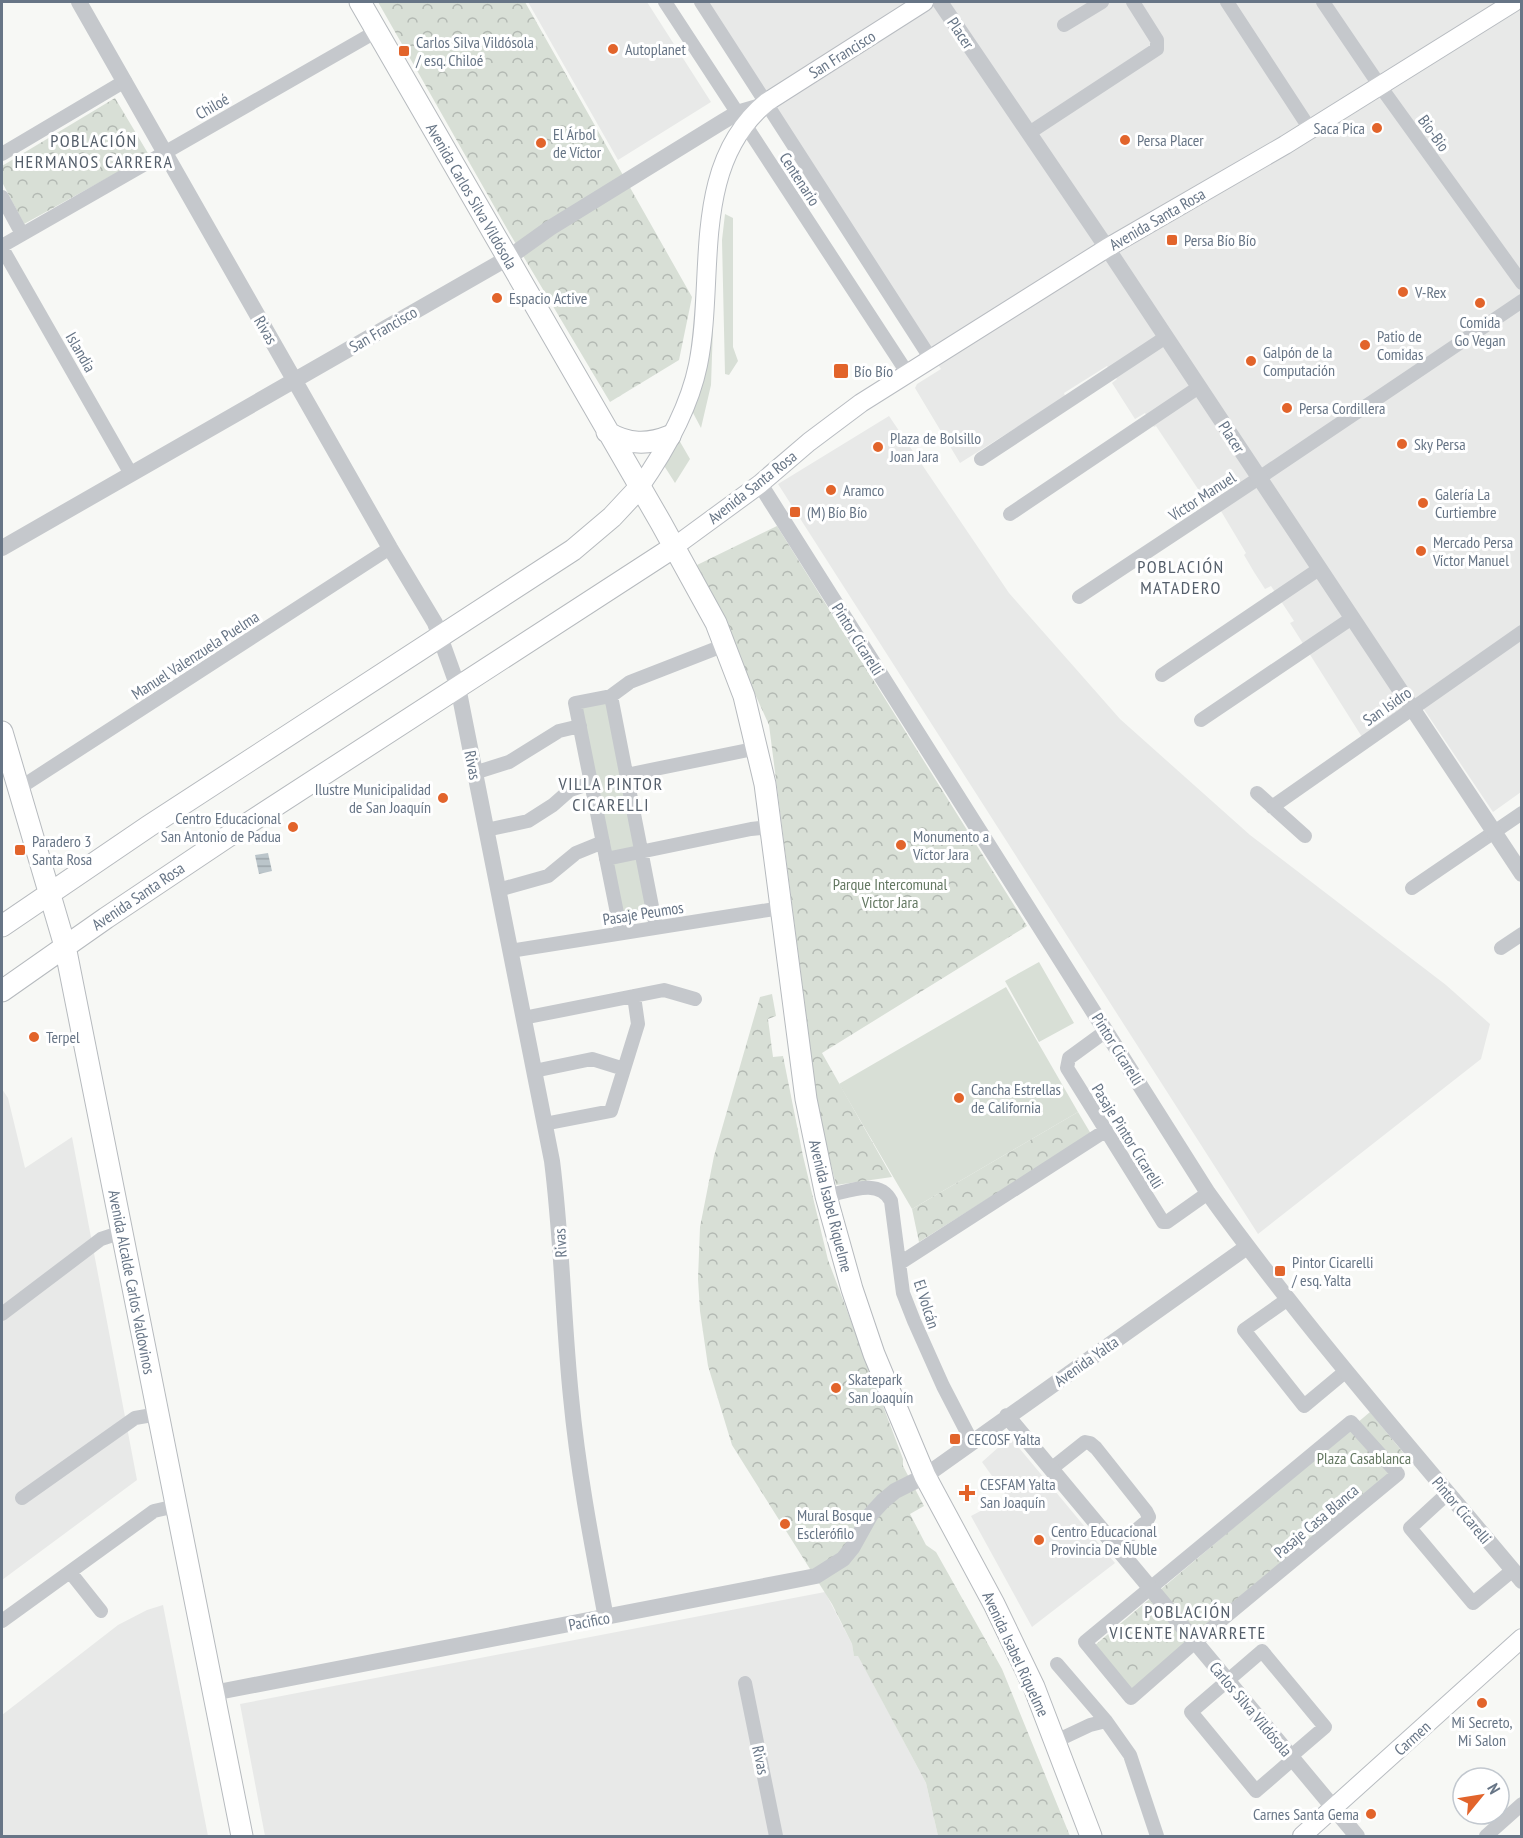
<svg xmlns="http://www.w3.org/2000/svg" width="1523" height="1838" viewBox="0 0 1523 1838" font-family="'PT Sans Narrow',sans-serif">
<style>
.built{fill:#e8e9e8}
.grass{fill:#d8dfd6}
.park{fill:url(#park-crowns)}
.water{fill:url(#water-rules)}
.lines{fill:none;stroke-linecap:round;stroke-linejoin:round}
.secondary-casing{stroke:#b8bcc1;stroke-width:20}
.primary-casing{stroke:#b6babe;stroke-width:23}
.minor{stroke:#c5c8cc;stroke-width:14}
.tertiary{stroke:#c5c8cc;stroke-width:16}
.secondary{stroke:#fff;stroke-width:18}
.primary{stroke:#fff;stroke-width:21}
.poi-dot{fill:#e2642b;stroke:#fff;stroke-width:2}
.labels{text-anchor:middle;dominant-baseline:central;stroke-width:6;stroke-linejoin:round;paint-order:stroke}
.street-label{font-size:16px;fill:#677586;stroke:#fff}
.poi-label{font-size:16px;fill:#677586;stroke:#fff;text-anchor:start}
.park-label{font-size:16px;fill:#647862;stroke:#fff}
.neighbourhood-label{font-size:18px;letter-spacing:1.5px;fill:#555f6b;stroke:#fff}
</style>
<defs>
<pattern id="park-crowns" width="20" height="18" patternUnits="userSpaceOnUse" patternTransform="scale(1.5)"><rect width="20" height="18" fill="#d8dfd6"/><path d="M2 6a3 3 0 1 1 6 0M12 15a3 3 0 1 1 6 0" fill="none" stroke="#b3b9b3"/></pattern>
<pattern id="water-rules" width="6" height="5" patternUnits="userSpaceOnUse" patternTransform="scale(1.5)"><rect width="6" height="5" fill="#bbc5ca"/><path d="M0 2.5h6" fill="none" stroke="#9ca5aa"/></pattern>
</defs>
<rect width="100%" height="100%" fill="#f7f8f5"/>
<path class="built" d="M 528,2 L 647,2 L 711,102 L 618,160 Z
M 707,2 L 1521,2 L 1521,792 L 1493,812 L 1417,699 L 1362,737 L 1290,623 L 1294,621 L 1271,586 L 1265,589 L 1254,572 L 1244,555 L 1246,553 L 1209,491 L 1202,495 L 1156,426 L 1154,427 L 1145,413 L 1135,419 L 1112,383 L 1117,379 L 1107,366 L 1064,393 L 1065,396 L 1046,409 L 960,463 L 915,388 L 917,384 L 941,369 Z
M 889,416 L 1009,593 L 1120,719 L 1250,835 L 1446,985 L 1490,1024 L 1481,1059 L 1258,1234 L 778,484 Z
M 2,1089 L 8,1098 L 25,1168 L 72,1137 L 137,1480 L 2,1580 Z
M 1010,1437 L 1115,1563 L 1032,1627 L 971,1516 L 1007,1497 L 982,1462 Z
M 825,1592 L 852,1644 L 854,1655 L 858,1655 L 926,1783 L 938,1836 L 265,1836 L 240,1704 Z
M 163,1605 L 208,1836 L 2,1836 L 2,1715 L 118,1625 L 147,1610 Z"/>
<path class="grass" d="M 725,214 L 733,218 L 733,347 L 738,361 L 729,375 L 725,374 L 722,240 Z
M 709,321 L 713,327 L 711,385 L 701,428 L 691,409 Z
M 679,440 L 690,459 L 675,483 L 663,464 Z
M 608,699 L 651,918 L 621,924 L 578,705 Z
M 1039,962 L 1074,1023 L 1039,1042 L 1005,981 Z
M 1006,987 L 1078,1112 L 912,1209 L 839,1084 Z"/>
<path class="park" d="M 378,2 L 525,2 L 692,297 L 679,360 L 610,402 L 510,234 Z
M 115,98 L 149,155 L 24,224 L 2,182 L 2,166 Z
M 777,526 L 1027,926 L 822,1053 L 892,1177 L 836,1185 L 819,1116 L 769,725 L 697,565 Z
M 772,994 L 776,1016 L 768,1019 L 773,1057 L 783,1056 L 803,1156 L 828,1260 L 903,1459 L 903,1466 L 924,1506 L 910,1514 L 926,1545 L 936,1552 L 1002,1669 L 1070,1836 L 938,1836 L 926,1783 L 858,1656 L 854,1656 L 852,1644 L 832,1604 L 732,1445 L 708,1366 L 700,1311 L 698,1279 L 700,1227 L 714,1156 L 760,997 Z
M 1078,1112 L 1091,1134 L 919,1242 L 912,1209 Z
M 1370,1412 L 1410,1461 L 1185,1645 L 1133,1694 L 1094,1646 Z"/>
<path class="water" d="M 268,853 L 272,871 L 259,874 L 255,855 Z"/>
<g class="lines">
<defs>
<path id="secondary" d="M 639,488 C 665,451 689,409 698,365 C 716,277 689,166 767,102 L 924,2
M 674,547 L 760,484 L 809,442 L 861,403 L 1107,248 L 1285,145 L 1514,2
M 1302,1836 L 1522,1638"/>
<path id="primary" d="M 360,2 L 661,523 L 716,623 L 744,696 L 765,784 L 806,1099 L 826,1196 L 852,1289 L 874,1354 L 925,1476 L 994,1604 L 1034,1687 L 1091,1836
M 607,432 C 628,445 648,445 670,436
M 2,732 L 65,946 L 242,1836
M 2,926 L 149,826 L 573,550 L 612,517 L 639,488
M 2,991 L 106,918 L 227,837 L 674,547"/>
</defs>
<use href="#secondary" class="secondary-casing"/>
<use href="#primary" class="primary-casing"/>
<path class="minor" d="M 665,2 L 908,374
M 701,2 L 931,359
M 1227,2 L 1310,129
M 1323,2 L 1380,86 L 1522,283
M 1064,25 L 1102,2
M 1029,133 L 1157,49 L 1157,40 L 1133,2
M 2,154 L 125,81
M 2,197 L 22,234
M 2,246 L 377,31
M 2,248 L 131,474
M 981,459 L 1166,337
M 1010,514 L 1199,387
M 1079,597 L 1259,478 L 1522,301
M 1162,675 L 1319,569
M 611,696 L 656,927
M 1201,720 L 1352,618
M 474,773 L 509,762 L 559,731 L 580,726
M 626,775 L 758,748
M 18,789 L 390,548
M 1257,793 L 1305,836
M 1272,807 L 1522,632
M 486,830 L 528,821 L 553,805 L 570,790 L 591,783
M 606,859 L 751,829 L 770,827
M 1412,888 L 1522,813
M 498,890 L 548,876 L 576,853 L 603,842
M 621,933 L 575,703 L 611,696 L 630,682 L 725,645
M 1501,948 L 1522,934
M 510,951 L 781,908
M 523,1018 L 664,990 L 695,999
M 1106,1031 L 1069,1058 L 1067,1068 L 1163,1222 L 1167,1222 L 1208,1193
M 534,1071 L 592,1059 L 624,1069
M 544,1124 L 611,1111 L 638,1024 L 634,996
M 826,1196 C 847,1192 879,1177 891,1201 L 903,1293 L 914,1321 L 943,1386 L 972,1442
M 900,1263 L 1105,1131
M 1288,1299 L 1244,1330 L 1304,1406 L 1346,1371
M 2,1314 L 101,1239 L 122,1232
M 1351,1422 L 1398,1474 L 1195,1642 L 1131,1698 L 1085,1642 Z
M 1051,1469 L 1085,1442 L 1090,1443 L 1096,1448 L 1146,1511 L 1149,1517 L 1146,1522 L 1116,1547
M 1448,1493 L 1410,1528 L 1473,1603 L 1513,1570
M 22,1498 L 135,1418 L 158,1414
M 70,1572 L 101,1611
M 2,1621 L 154,1511 L 176,1506
M 1057,1664 L 1106,1721 L 1130,1755 L 1157,1836
M 745,1683 L 776,1836
M 1056,1741 L 1090,1725 L 1106,1721
M 1290,1757 L 1325,1727 L 1262,1651 L 1191,1712 L 1256,1791 L 1293,1759
M 1486,1836 L 1522,1804"/>
<path class="tertiary" d="M 79,2 L 390,548 L 435,623 L 458,687 L 552,1161 C 562,1239 563,1319 571,1397 C 578,1472 592,1544 606,1618
M 940,2 L 1107,248 L 1522,874
M 760,484 L 1208,1193 C 1305,1328 1415,1453 1522,1581
M 2,548 L 508,258 L 550,228 L 722,122 L 737,113 L 761,106
M 1007,1416 L 1357,1836
M 213,1693 L 816,1576 L 843,1559 L 852,1548 L 871,1514 L 883,1501 L 895,1491 L 925,1476 L 1247,1247"/>
<use href="#secondary" class="secondary"/>
<use href="#primary" class="primary"/>
</g>
<g class="poi-dot">
<circle cx="613" cy="49" r="6"/>
<rect x="398" y="45" width="12" height="12" rx="3"/>
<circle cx="1377" cy="128" r="6"/>
<circle cx="1125" cy="140" r="6"/>
<circle cx="541" cy="143" r="6"/>
<rect x="1166" y="234" width="12" height="12" rx="3"/>
<circle cx="1403" cy="292" r="6"/>
<circle cx="497" cy="298" r="6"/>
<circle cx="1480" cy="303" r="6"/>
<circle cx="1365" cy="345" r="6"/>
<circle cx="1251" cy="361" r="6"/>
<rect x="833" y="363" width="16" height="16" rx="3"/>
<circle cx="1287" cy="408" r="6"/>
<circle cx="1402" cy="444" r="6"/>
<circle cx="878" cy="447" r="6"/>
<circle cx="831" cy="490" r="6"/>
<circle cx="1423" cy="503" r="6"/>
<rect x="789" y="506" width="12" height="12" rx="3"/>
<circle cx="1421" cy="551" r="6"/>
<circle cx="443" cy="798" r="6"/>
<circle cx="293" cy="827" r="6"/>
<circle cx="901" cy="845" r="6"/>
<rect x="14" y="844" width="12" height="12" rx="3"/>
<circle cx="34" cy="1037" r="6"/>
<circle cx="959" cy="1098" r="6"/>
<rect x="1274" y="1265" width="12" height="12" rx="3"/>
<circle cx="836" cy="1388" r="6"/>
<rect x="949" y="1433" width="12" height="12" rx="3"/>
<path d="M964 1484h6v6h6v6h-6v6h-6v-6h-6v-6h6z"/>
<circle cx="785" cy="1524" r="6"/>
<circle cx="1039" cy="1540" r="6"/>
<circle cx="1482" cy="1703" r="6"/>
<circle cx="1371" cy="1814" r="6"/>
</g>
<g class="labels">
<g class="street-label">
<text transform="translate(961 33) rotate(56)">Placer</text>
<text transform="translate(842 54) rotate(-32)">San Francisco</text>
<text transform="translate(212 106) rotate(-30)">Chiloé</text>
<text transform="translate(1434 133) rotate(54)">Bio-Bio</text>
<text transform="translate(800 179) rotate(57)">Centenario</text>
<text transform="translate(472 196) rotate(60)">Avenida Carlos Silva Vildósola</text>
<text transform="translate(1157 219) rotate(-30)">Avenida Santa Rosa</text>
<text transform="translate(383 329) rotate(-30)">San Francisco</text>
<text transform="translate(266 330) rotate(60)">Rivas</text>
<text transform="translate(81 352) rotate(60)">Islandia</text>
<text transform="translate(1232 437) rotate(57)">Placer</text>
<text transform="translate(752 487) rotate(-38)">Avenida Santa Rosa</text>
<text transform="translate(1202 496) rotate(-33)">Víctor Manuel</text>
<text transform="translate(858 639) rotate(58)">Pintor Cicarelli</text>
<text transform="translate(195 655) rotate(-33)">Manuel Valenzuela Puelma</text>
<text transform="translate(1387 706) rotate(-35)">San Isidro</text>
<text transform="translate(473 765) rotate(79)">Rivas</text>
<text transform="translate(138 896) rotate(-34)">Avenida Santa Rosa</text>
<text transform="translate(643 913) rotate(-9)">Pasaje Peumos</text>
<text transform="translate(1118 1049) rotate(58)">Pintor Cicarelli</text>
<text transform="translate(1128 1136) rotate(58)">Pasaje Pintor Cicarelli</text>
<text transform="translate(831 1206) rotate(76)">Avenida Isabel Riquelme</text>
<text transform="translate(560 1243) rotate(-93)">Rivas</text>
<text transform="translate(132 1282) rotate(79)">Avenida Alcalde Carlos Valdovinos</text>
<text transform="translate(927 1304) rotate(72)">El Volcán</text>
<text transform="translate(1086 1361) rotate(-35)">Avenida Yalta</text>
<text transform="translate(1462 1510) rotate(50)">Pintor Cicarelli</text>
<text transform="translate(1316 1521) rotate(-40)">Pasaje Casa Blanca</text>
<text transform="translate(589 1621) rotate(-11)">Pacifico</text>
<text transform="translate(1016 1654) rotate(65)">Avenida Isabel Riquelme</text>
<text transform="translate(1251 1709) rotate(50)">Carlos Silva Vildósola</text>
<text transform="translate(1412 1738) rotate(-42)">Carmen</text>
<text transform="translate(761 1760) rotate(78)">Rivas</text>
</g>
<g class="poi-label">
<text x="416" y="42">Carlos Silva Vildósola<tspan x="416" dy="18">/ esq. Chiloé</tspan></text>
<text x="625" y="49">Autoplanet</text>
<text x="1365" y="128" text-anchor="end">Saca Pica</text>
<text x="553" y="134">El Árbol<tspan x="553" dy="18">de Víctor</tspan></text>
<text x="1137" y="140">Persa Placer</text>
<text x="1184" y="240">Persa Bío Bío</text>
<text x="1415" y="292">V-Rex</text>
<text x="509" y="298">Espacio Active</text>
<text x="1480" y="322" text-anchor="middle">Comida<tspan x="1480" dy="18">Go Vegan</tspan></text>
<text x="1377" y="336">Patio de<tspan x="1377" dy="18">Comidas</tspan></text>
<text x="1263" y="352">Galpón de la<tspan x="1263" dy="18">Computación</tspan></text>
<text x="854" y="371">Bío Bío</text>
<text x="1299" y="408">Persa Cordillera</text>
<text x="890" y="438">Plaza de Bolsillo<tspan x="890" dy="18">Joan Jara</tspan></text>
<text x="1414" y="444">Sky Persa</text>
<text x="843" y="490">Aramco</text>
<text x="1435" y="494">Galería La<tspan x="1435" dy="18">Curtiembre</tspan></text>
<text x="807" y="512">(M) Bío Bío</text>
<text x="1433" y="542">Mercado Persa<tspan x="1433" dy="18">Víctor Manuel</tspan></text>
<text x="431" y="789" text-anchor="end">Ilustre Municipalidad<tspan x="431" dy="18">de San Joaquín</tspan></text>
<text x="281" y="818" text-anchor="end">Centro Educacional<tspan x="281" dy="18">San Antonio de Padua</tspan></text>
<text x="913" y="836">Monumento a<tspan x="913" dy="18">Víctor Jara</tspan></text>
<text x="32" y="841">Paradero 3<tspan x="32" dy="18">Santa Rosa</tspan></text>
<text x="46" y="1037">Terpel</text>
<text x="971" y="1089">Cancha Estrellas<tspan x="971" dy="18">de California</tspan></text>
<text x="1292" y="1262">Pintor Cicarelli<tspan x="1292" dy="18">/ esq. Yalta</tspan></text>
<text x="848" y="1379">Skatepark<tspan x="848" dy="18">San Joaquín</tspan></text>
<text x="967" y="1439">CECOSF Yalta</text>
<text x="980" y="1484">CESFAM Yalta<tspan x="980" dy="18">San Joaquín</tspan></text>
<text x="797" y="1515">Mural Bosque<tspan x="797" dy="18">Esclerófilo</tspan></text>
<text x="1051" y="1531">Centro Educacional<tspan x="1051" dy="18">Provincia De ÑUble</tspan></text>
<text x="1482" y="1722" text-anchor="middle">Mi Secreto,<tspan x="1482" dy="18">Mi Salon</tspan></text>
<text x="1359" y="1814" text-anchor="end">Carnes Santa Gema</text>
</g>
<g class="park-label">
<text x="890" y="884">Parque Intercomunal<tspan x="890" dy="18">Victor Jara</tspan></text>
<text x="1364" y="1458">Plaza Casablanca</text>
</g>
<g class="neighbourhood-label">
<text x="94" y="140">POBLACIÓN<tspan x="94" dy="21">HERMANOS CARRERA</tspan></text>
<text x="1181" y="566">POBLACIÓN<tspan x="1181" dy="21">MATADERO</tspan></text>
<text x="611" y="783">VILLA PINTOR<tspan x="611" dy="21">CICARELLI</tspan></text>
<text x="1188" y="1611">POBLACIÓN<tspan x="1188" dy="21">VICENTE NAVARRETE</tspan></text>
</g>
</g>
<rect width="1523" height="1838" fill="none" stroke="#677586" stroke-width="6"/>
<g transform="translate(1481 1796) rotate(60)"><circle r="28" fill="#ffffff" stroke="#c2c8cf" stroke-width="1.5"/>
<path d="M0-4.5L10 22L0 15L-10 22Z" fill="#e2642b"/>
<text y="-9" font-size="16" font-weight="bold" text-anchor="middle" fill="#677586">N</text>
</g>
</svg>
